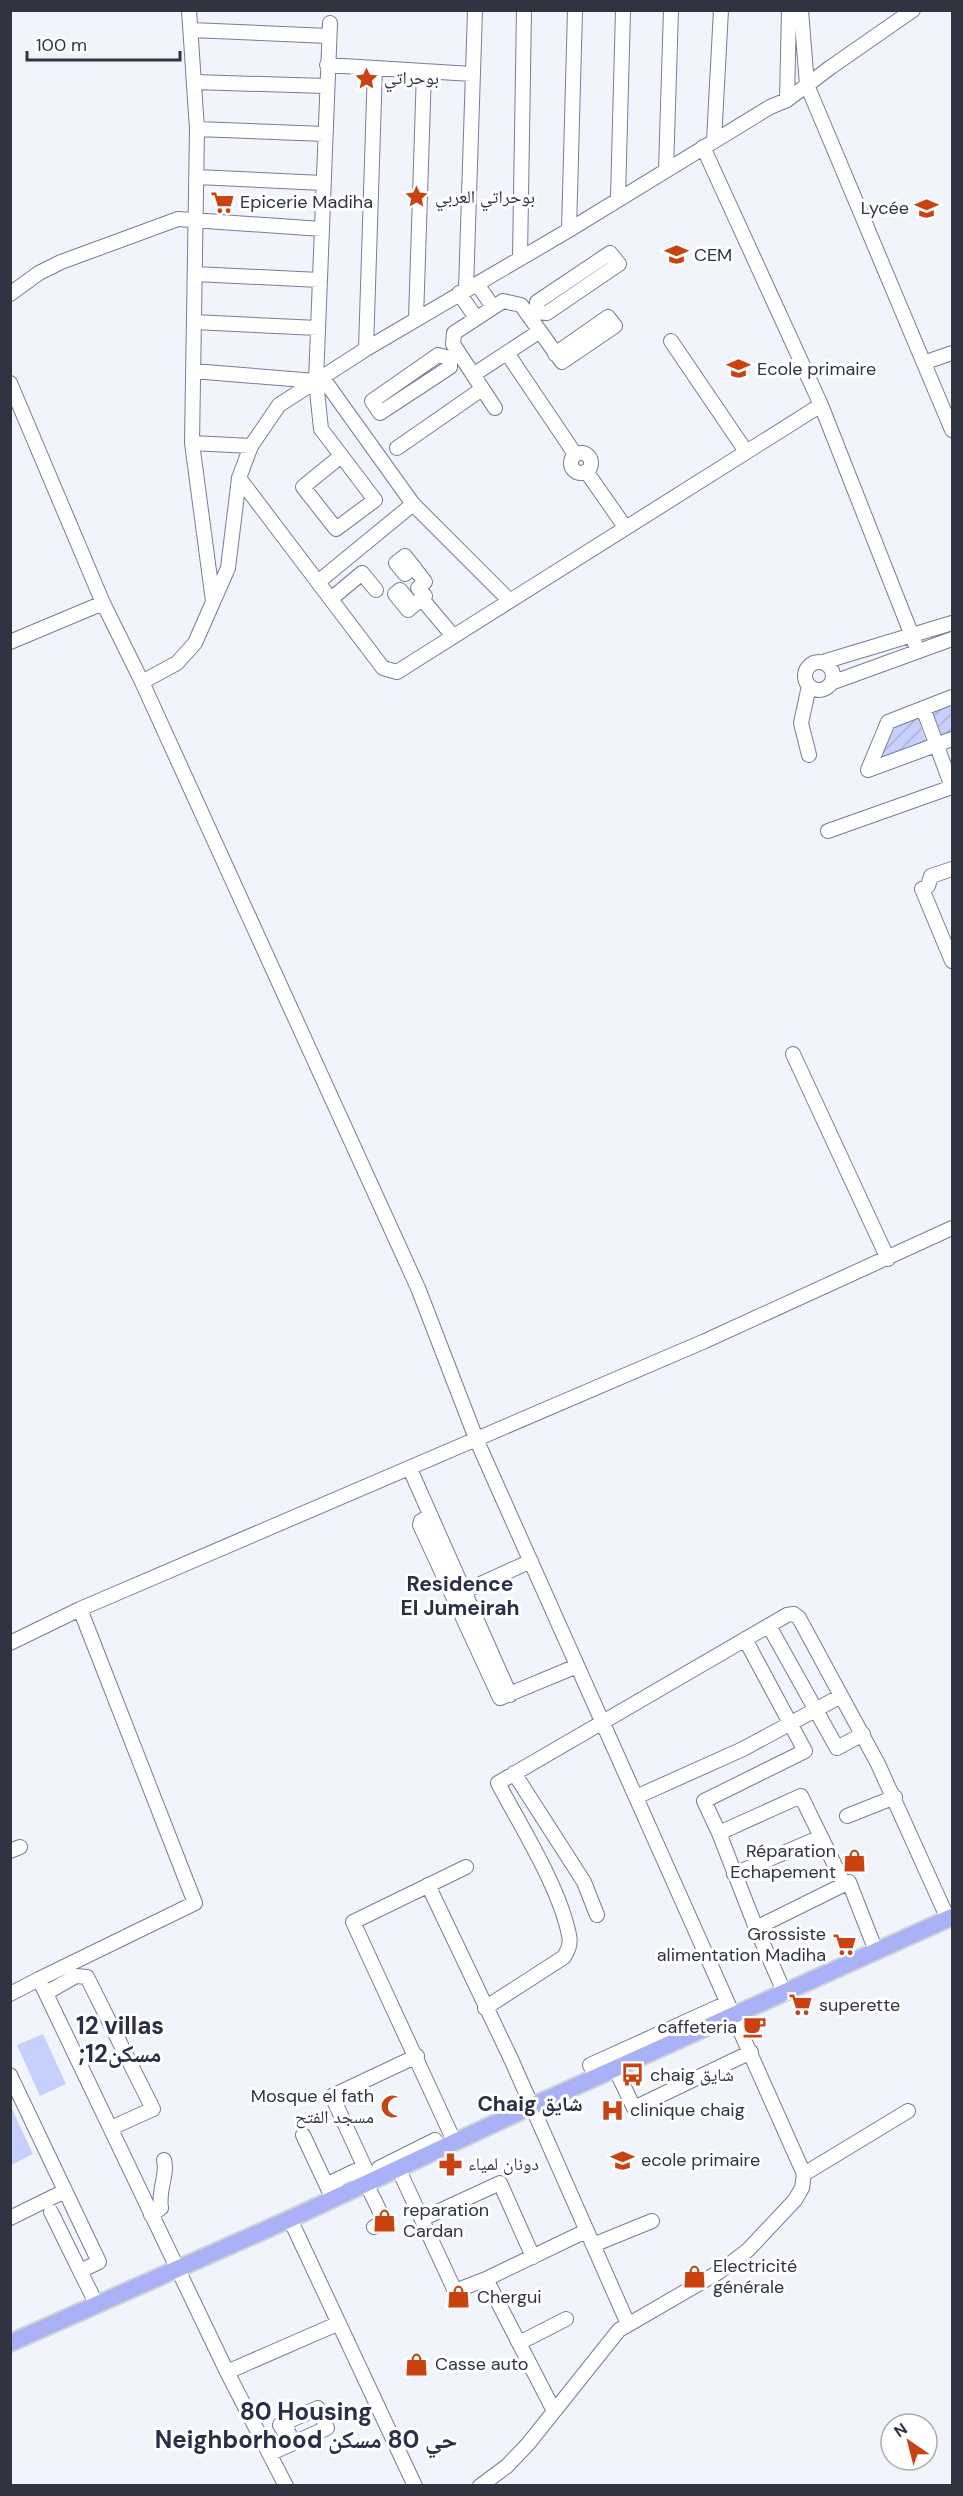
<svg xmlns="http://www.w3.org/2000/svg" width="963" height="2496" viewBox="0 0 963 2496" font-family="'DM Sans','Noto Naskh Arabic',sans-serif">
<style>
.green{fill:#c7d0fc}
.garden{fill:url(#garden-furrows)}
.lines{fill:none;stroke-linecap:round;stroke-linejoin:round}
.minor-casing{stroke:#767d9b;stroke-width:16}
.major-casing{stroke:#d1d2d5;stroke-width:20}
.minor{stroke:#fff;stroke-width:14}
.major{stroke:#a9b1f7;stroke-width:16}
.labels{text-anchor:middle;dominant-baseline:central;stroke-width:6;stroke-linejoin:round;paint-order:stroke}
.poi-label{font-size:18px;fill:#303340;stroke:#fff;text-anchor:start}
.quarter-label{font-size:21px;font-weight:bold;fill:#2a2e49;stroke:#fff}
.district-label{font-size:24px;font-weight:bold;fill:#2a2e49;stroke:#fff}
</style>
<defs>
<pattern id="garden-furrows" width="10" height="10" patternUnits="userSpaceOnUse" patternTransform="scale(1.5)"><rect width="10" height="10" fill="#c7d0fc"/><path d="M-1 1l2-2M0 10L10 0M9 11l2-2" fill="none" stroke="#abb3d9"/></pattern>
</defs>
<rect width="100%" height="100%" fill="#f2f4fb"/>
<path class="green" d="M 43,2034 L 66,2084 L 40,2096 L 17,2045 Z
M 11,2107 L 33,2154 L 11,2165 L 10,2165 Z"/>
<path class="garden" d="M 952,703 L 952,735 L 943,739 L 932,710 Z
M 918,717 L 926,743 L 880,759 L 894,725 Z"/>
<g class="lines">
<defs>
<path id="minor" d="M 189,10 L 197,129 L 192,443 L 213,601
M 801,10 L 807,85 L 952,430
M 330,23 L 316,381 L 321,429 L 375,500 L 336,529 L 303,487 L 341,456
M 191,30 L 329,36
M 327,65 L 472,74
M 194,82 L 326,86
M 787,100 L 789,10
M 197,129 L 325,134
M 714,141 L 721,10
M 666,170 L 671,10
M 197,177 L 323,183
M 618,198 L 623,10
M 569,230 L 575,10
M 520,258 L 524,10
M 195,274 L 319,280
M 477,284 L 493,307
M 466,289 L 475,10
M 459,293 L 476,318
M 10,294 L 39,273 L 61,262 L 178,219 L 322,229
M 529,316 L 536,312 L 537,302 L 610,253 L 619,264 L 547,313 L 536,312
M 416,319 L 424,71
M 194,322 L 318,328
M 671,341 L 745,450
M 366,349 L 375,68
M 507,353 L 575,454
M 450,358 L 450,367 L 380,413 L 372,401 L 438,355 L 450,358 L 458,352
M 926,362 L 952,353
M 193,371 L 316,381
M 473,375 L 540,331
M 322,377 L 413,504 L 509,600
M 10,383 L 103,603 L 142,682 L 418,1288 L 477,1441 L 804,2174 L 802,2188 L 795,2200 L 748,2250 L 719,2272 L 619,2330 L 528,2444 L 507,2466 L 480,2486
M 821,405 L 918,651
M 495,408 L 453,344 L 454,333 L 503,301 L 521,305 L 562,362 L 615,326 L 608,317 L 555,354
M 192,443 L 251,446
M 397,448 L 482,389
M571 463a10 10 0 1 1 20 0a10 10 0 1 1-20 0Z
M 586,471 L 625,527
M 239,478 L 383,668 L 397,672 L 821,405 L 703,147
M 318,582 L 413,504
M 331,599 L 362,573 L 376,590
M 422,599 L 453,636
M 413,606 L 400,590 L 395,594 L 408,610 C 413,605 419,601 425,596 L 418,588 L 425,582 L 405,556 L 396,563 L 405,574 L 414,567
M 10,642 L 103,603
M 823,662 L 952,623
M805 676a14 14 0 1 1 28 0a14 14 0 1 1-28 0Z
M 142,682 L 177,663 L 195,643 L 228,568 L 239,478 L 251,446 L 279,405 L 366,349 L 569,230 L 770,107 L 787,100 L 831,67 L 913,10
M 831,683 L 952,639
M 952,697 L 888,722 L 868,770 L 952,739
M 923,708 L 952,787
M 809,755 L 801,723 L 809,686
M 828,831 L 952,787
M 952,869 L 931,876 L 928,886 L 922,889 L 952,961
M 793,1054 L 888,1259
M 410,1469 L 510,1695
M 431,1516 L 421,1521 L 420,1525 L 500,1698 L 577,1666
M 465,1591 L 531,1561
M 769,1626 L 837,1748 L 863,1734
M 10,1643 L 80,1609 L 705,1341 L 952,1228
M 514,1773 L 584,1882 L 597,1915
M 636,1797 L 743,1749 L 841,1696
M 847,1816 L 895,1797
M 719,1833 L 704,1801 L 805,1751 L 745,1639
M 10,1851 L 20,1847
M 734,1874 L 821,1837
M 428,1885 L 511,2059 L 628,2324
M 756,1928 L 849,1882 L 876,1951
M 39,1979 L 195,1903 L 80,1609
M 46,1993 L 76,1976 L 87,1977 L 153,2109 L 111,2128
M 10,1994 L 39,1979 L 227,2372 L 286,2486
M 785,1994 L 756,1928 L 719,1833 L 801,1796 L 844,1884
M 485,2008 L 564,1957 C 568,1950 571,1944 569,1935 C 559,1886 521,1827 498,1783 L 787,1615 L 794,1614 L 799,1618 L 878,1764 L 948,1919
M 615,2068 L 634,2108 L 751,2052
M 10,2075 L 99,2262 L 80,2271 L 97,2305
M 596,2077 L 590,2065 L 727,2003
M 303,2135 L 333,2199
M 455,2143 L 353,1922 L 466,1867
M 398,2168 L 455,2291 L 486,2279 L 586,2231
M 804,2174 L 908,2111
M 383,2176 L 379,2168 L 435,2140 L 439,2150
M 371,2181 L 332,2096 L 417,2056
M 366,2183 L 385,2222 L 374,2227
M 340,2195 L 334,2181 L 355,2171 L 361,2186
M 51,2212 L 80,2271
M 151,2215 L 161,2208 C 158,2190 168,2174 164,2160
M 10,2218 L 65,2191
M 290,2219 L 415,2486
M 422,2219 L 500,2183 L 533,2257
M 593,2245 L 652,2221
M 486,2279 L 554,2411
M 519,2343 L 566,2319
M 227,2372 L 337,2324
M 271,2453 L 327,2428 L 318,2408 L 280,2425 L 283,2430 L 287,2429 L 293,2443"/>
<path id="major" d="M 10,2343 L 290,2219 L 532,2106 L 952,1917"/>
</defs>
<use href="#minor" class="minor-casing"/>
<use href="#major" class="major-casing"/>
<use href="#minor" class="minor"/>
<use href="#major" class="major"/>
</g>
<defs>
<symbol id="sight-bare" viewBox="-9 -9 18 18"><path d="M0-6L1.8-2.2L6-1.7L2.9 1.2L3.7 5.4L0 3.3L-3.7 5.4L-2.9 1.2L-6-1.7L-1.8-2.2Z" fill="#c9420f" stroke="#fff" stroke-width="2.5" paint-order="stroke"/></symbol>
<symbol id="supermarket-bare" viewBox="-9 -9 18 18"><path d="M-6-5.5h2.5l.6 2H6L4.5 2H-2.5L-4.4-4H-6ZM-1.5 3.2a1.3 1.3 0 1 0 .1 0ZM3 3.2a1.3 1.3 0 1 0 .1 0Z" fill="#c9420f" stroke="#fff" stroke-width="2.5" paint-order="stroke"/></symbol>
<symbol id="school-bare" viewBox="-9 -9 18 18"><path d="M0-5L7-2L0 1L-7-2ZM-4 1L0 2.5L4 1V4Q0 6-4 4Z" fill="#c9420f" stroke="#fff" stroke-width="2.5" paint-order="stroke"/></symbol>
<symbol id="shop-bare" viewBox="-9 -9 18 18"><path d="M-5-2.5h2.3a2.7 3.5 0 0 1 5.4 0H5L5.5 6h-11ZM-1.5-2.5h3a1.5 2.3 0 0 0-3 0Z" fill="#c9420f" stroke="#fff" stroke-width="2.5" paint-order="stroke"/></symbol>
<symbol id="cafe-bare" viewBox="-9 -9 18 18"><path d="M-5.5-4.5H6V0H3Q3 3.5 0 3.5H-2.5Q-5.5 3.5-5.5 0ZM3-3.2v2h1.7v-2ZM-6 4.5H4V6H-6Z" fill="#c9420f" stroke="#fff" stroke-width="2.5" paint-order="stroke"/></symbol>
<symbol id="bus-bare" viewBox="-9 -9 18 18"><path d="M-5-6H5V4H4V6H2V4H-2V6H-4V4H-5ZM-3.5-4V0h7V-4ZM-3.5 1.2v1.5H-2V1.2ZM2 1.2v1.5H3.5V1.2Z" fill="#c9420f" stroke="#fff" stroke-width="2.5" paint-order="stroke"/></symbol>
<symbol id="mosque-bare" viewBox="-9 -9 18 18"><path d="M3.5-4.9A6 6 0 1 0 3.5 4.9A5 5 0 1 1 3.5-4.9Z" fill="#c9420f" stroke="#fff" stroke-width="2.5" paint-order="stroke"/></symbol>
<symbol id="hospital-bare" viewBox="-9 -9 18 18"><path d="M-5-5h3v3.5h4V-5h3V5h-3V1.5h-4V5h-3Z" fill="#c9420f" stroke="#fff" stroke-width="2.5" paint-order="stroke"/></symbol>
<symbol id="pharmacy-bare" viewBox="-9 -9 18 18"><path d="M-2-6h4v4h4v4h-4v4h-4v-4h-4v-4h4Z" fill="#c9420f" stroke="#fff" stroke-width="2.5" paint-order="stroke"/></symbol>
</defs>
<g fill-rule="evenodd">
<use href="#sight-bare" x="350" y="62" width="33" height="33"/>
<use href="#sight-bare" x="400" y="180" width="33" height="33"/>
<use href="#supermarket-bare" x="206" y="186" width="33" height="33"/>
<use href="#school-bare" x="910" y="192" width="33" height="33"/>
<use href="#school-bare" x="660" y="238" width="33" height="33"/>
<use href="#school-bare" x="722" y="352" width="33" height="33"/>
<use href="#shop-bare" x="838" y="1844" width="33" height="33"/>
<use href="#supermarket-bare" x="828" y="1928" width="33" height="33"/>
<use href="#supermarket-bare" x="784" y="1988" width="33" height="33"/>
<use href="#cafe-bare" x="738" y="2010" width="33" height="33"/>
<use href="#bus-bare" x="616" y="2058" width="33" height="33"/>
<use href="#mosque-bare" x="376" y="2090" width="33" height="33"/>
<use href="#hospital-bare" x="596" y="2094" width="33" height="33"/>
<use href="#school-bare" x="606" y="2144" width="33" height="33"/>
<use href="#pharmacy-bare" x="434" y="2148" width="33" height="33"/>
<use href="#shop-bare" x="368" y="2204" width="33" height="33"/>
<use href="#shop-bare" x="678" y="2260" width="33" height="33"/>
<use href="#shop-bare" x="442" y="2280" width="33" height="33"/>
<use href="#shop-bare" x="400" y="2348" width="33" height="33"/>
</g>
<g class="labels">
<g class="poi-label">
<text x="384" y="78">بوحراتي</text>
<text x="435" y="197">بوحراتي العربي</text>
<text x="240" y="202">Epicerie Madiha</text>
<text x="909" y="208" text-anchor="end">Lycée</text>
<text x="694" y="255">CEM</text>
<text x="757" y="369">Ecole primaire</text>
<text x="836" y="1851" text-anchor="end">Réparation<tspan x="836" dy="21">Echapement</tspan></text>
<text x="826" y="1934" text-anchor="end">Grossiste<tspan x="826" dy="21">alimentation Madiha</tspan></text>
<text x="819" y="2005">superette</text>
<text x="737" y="2027" text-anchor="end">caffeteria</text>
<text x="650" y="2075">chaig شايق</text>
<text x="374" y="2096" text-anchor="end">Mosque el fath<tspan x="374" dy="21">مسجد الفتح</tspan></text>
<text x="630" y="2110">clinique chaig</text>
<text x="641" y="2160">ecole primaire</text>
<text x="468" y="2164">دونان لمياء</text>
<text x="403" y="2210">reparation<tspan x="403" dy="21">Cardan</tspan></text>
<text x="713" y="2266">Electricité<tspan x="713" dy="21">générale</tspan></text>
<text x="477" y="2297">Chergui</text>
<text x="435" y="2364">Casse auto</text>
</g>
<g class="quarter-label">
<text x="460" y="1584">Residence<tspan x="460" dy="24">El Jumeirah</tspan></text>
<text x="530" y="2104">Chaig شايق</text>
</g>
<g class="district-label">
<text x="120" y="2025">12 villas<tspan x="120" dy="28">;12مسكن</tspan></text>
<text x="306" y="2411">80 Housing<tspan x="306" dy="28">Neighborhood حي 80 مسكن</tspan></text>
</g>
</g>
<rect width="963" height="2496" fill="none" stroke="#303340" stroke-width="24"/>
<g transform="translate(909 2442) rotate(325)"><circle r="28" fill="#ffffff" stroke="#acadb3" stroke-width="1.5"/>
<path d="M0-4.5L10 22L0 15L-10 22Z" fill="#c9420f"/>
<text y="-9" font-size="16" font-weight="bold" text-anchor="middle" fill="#303340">N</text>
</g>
<path d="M27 51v9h153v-9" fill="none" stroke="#303340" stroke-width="3"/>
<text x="36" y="51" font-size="18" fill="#303340" stroke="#ffffff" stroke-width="4.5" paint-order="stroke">100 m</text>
</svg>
